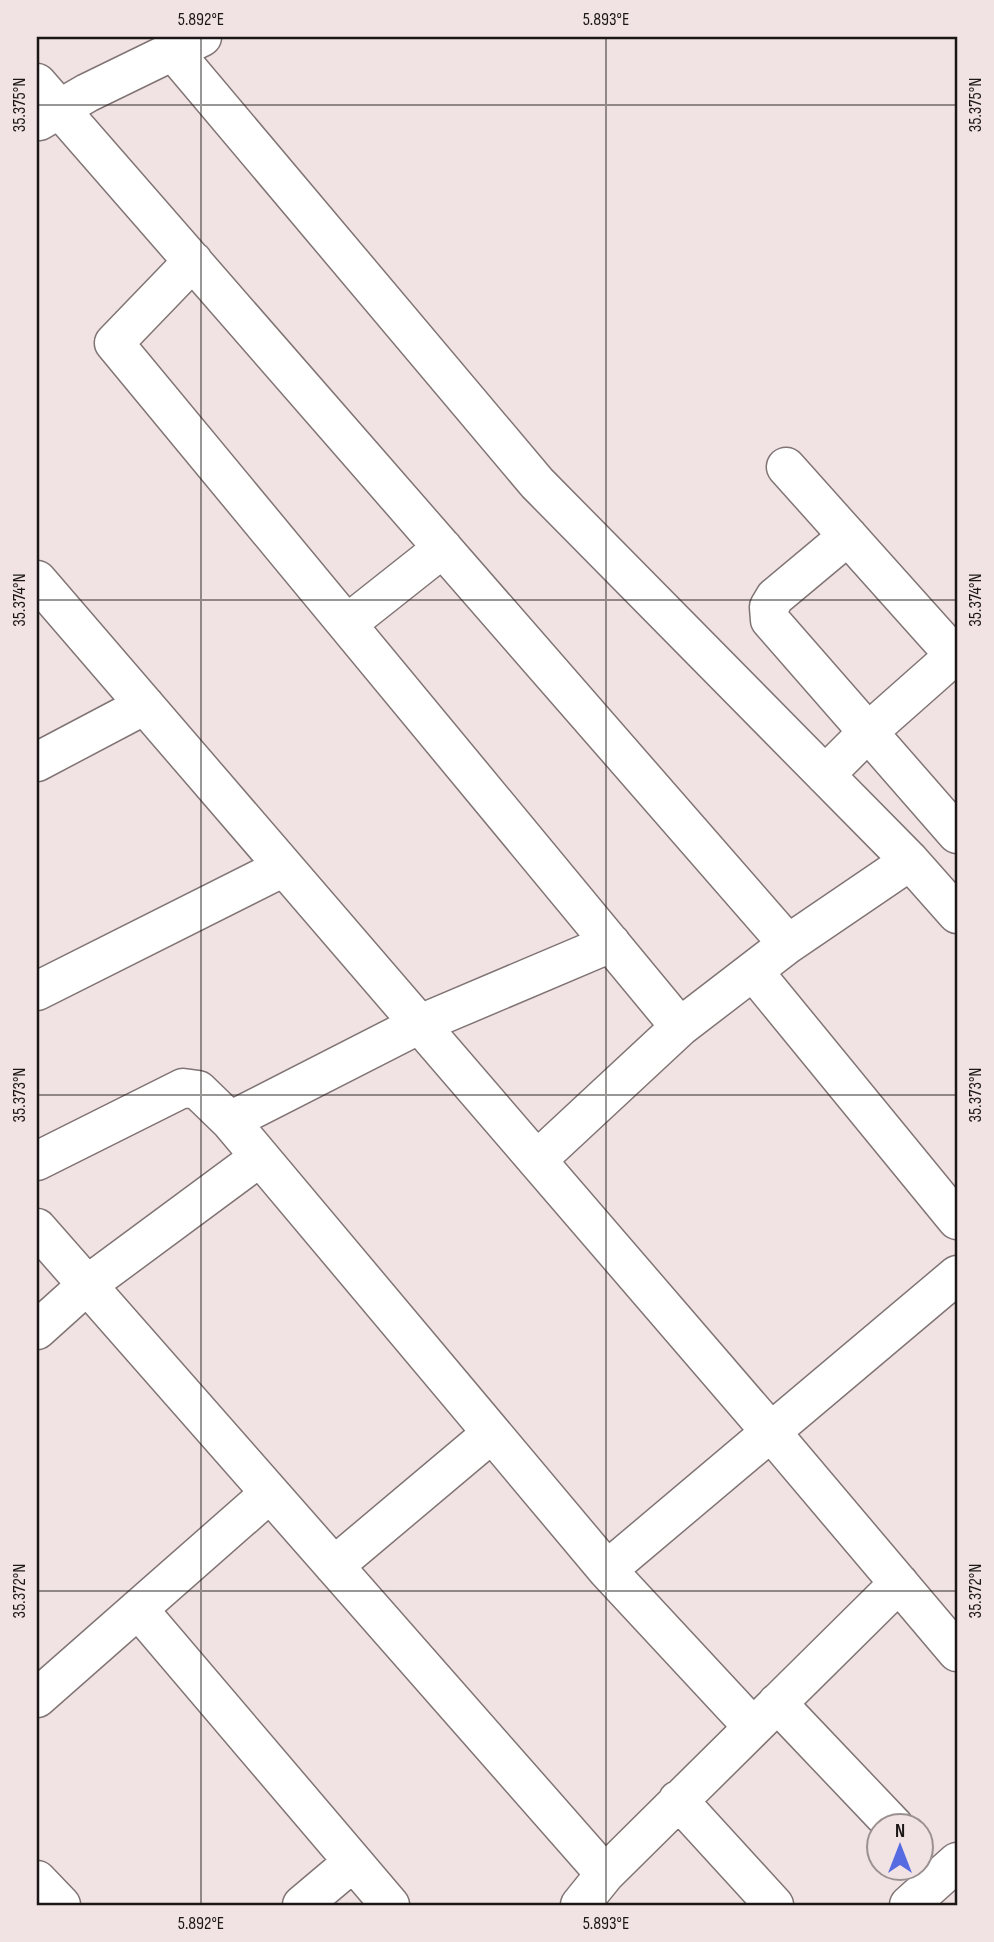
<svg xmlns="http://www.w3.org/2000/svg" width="994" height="1942" viewBox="0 0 994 1942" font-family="'Sofia Sans Condensed',sans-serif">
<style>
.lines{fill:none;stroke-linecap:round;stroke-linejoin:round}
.minor-casing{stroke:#817474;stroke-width:41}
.minor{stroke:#fff;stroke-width:38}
.ticks{fill:none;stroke:#1c1717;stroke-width:2;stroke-opacity:0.45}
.neatline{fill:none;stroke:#1c1717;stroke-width:2.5}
.ticks-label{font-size:18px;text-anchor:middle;fill:#1c1717}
</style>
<rect width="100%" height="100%" fill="#f1e3e3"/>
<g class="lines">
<defs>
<path id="minor" d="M 173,51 L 537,483 L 910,861 L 957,914
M 37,83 L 788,944
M 39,121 L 87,93 L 202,37
M 193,261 L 114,343 L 680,1027
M 786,467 L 957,658
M 848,536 L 775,597 L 769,607 L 770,620 L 957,834
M 37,580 L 770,1431 L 957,1652
M 347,624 L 443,548
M 37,762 L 145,705
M 825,775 L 868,732 L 955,655
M 753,971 L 957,1220
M 37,991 L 284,867
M 230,1121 L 420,1024 L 611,943
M 537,1160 L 680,1027 L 788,944 L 910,861
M 37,1161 L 183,1088 L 198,1090 L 230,1121 L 607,1570 L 753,1727
M 37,1228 L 605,1874
M 37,1330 L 87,1285 L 260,1157
M 334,1566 L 492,1433
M 607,1570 L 957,1275
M 138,1609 L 390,1905
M 37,1698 L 270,1493
M 777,1703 L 894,1826
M 678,1800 L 774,1905
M 37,1880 L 61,1905
M 302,1905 L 353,1862
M 580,1905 L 605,1874 L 899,1583
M 909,1905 L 957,1862"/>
</defs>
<use href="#minor" class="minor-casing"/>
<use href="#minor" class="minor"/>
</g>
<path class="ticks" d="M 201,37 L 201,1905M 606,37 L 606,1905M 37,105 L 957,105M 37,600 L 957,600M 37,1095 L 957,1095M 37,1591 L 957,1591"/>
<rect width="994" height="1942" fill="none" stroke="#f1e3e3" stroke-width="77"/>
<g transform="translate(900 1847)"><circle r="33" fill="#f1e3e3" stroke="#9c9191" stroke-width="2"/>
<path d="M0-5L12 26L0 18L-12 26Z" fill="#566be1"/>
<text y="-10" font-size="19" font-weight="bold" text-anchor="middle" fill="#1c1717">N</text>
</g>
<rect x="38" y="38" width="918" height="1866" class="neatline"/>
<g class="ticks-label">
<text x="201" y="25">5.892°E</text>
<text x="606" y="25">5.893°E</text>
<text transform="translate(19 105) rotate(-90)" y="6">35.375°N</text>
<text transform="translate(975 105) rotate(-90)" y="6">35.375°N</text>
<text transform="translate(19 600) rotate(-90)" y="6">35.374°N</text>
<text transform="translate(975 600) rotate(-90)" y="6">35.374°N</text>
<text transform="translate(19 1095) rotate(-90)" y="6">35.373°N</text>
<text transform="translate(975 1095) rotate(-90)" y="6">35.373°N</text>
<text transform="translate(19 1591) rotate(-90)" y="6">35.372°N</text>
<text transform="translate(975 1591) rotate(-90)" y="6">35.372°N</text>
<text x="201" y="1929">5.892°E</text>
<text x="606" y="1929">5.893°E</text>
</g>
</svg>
